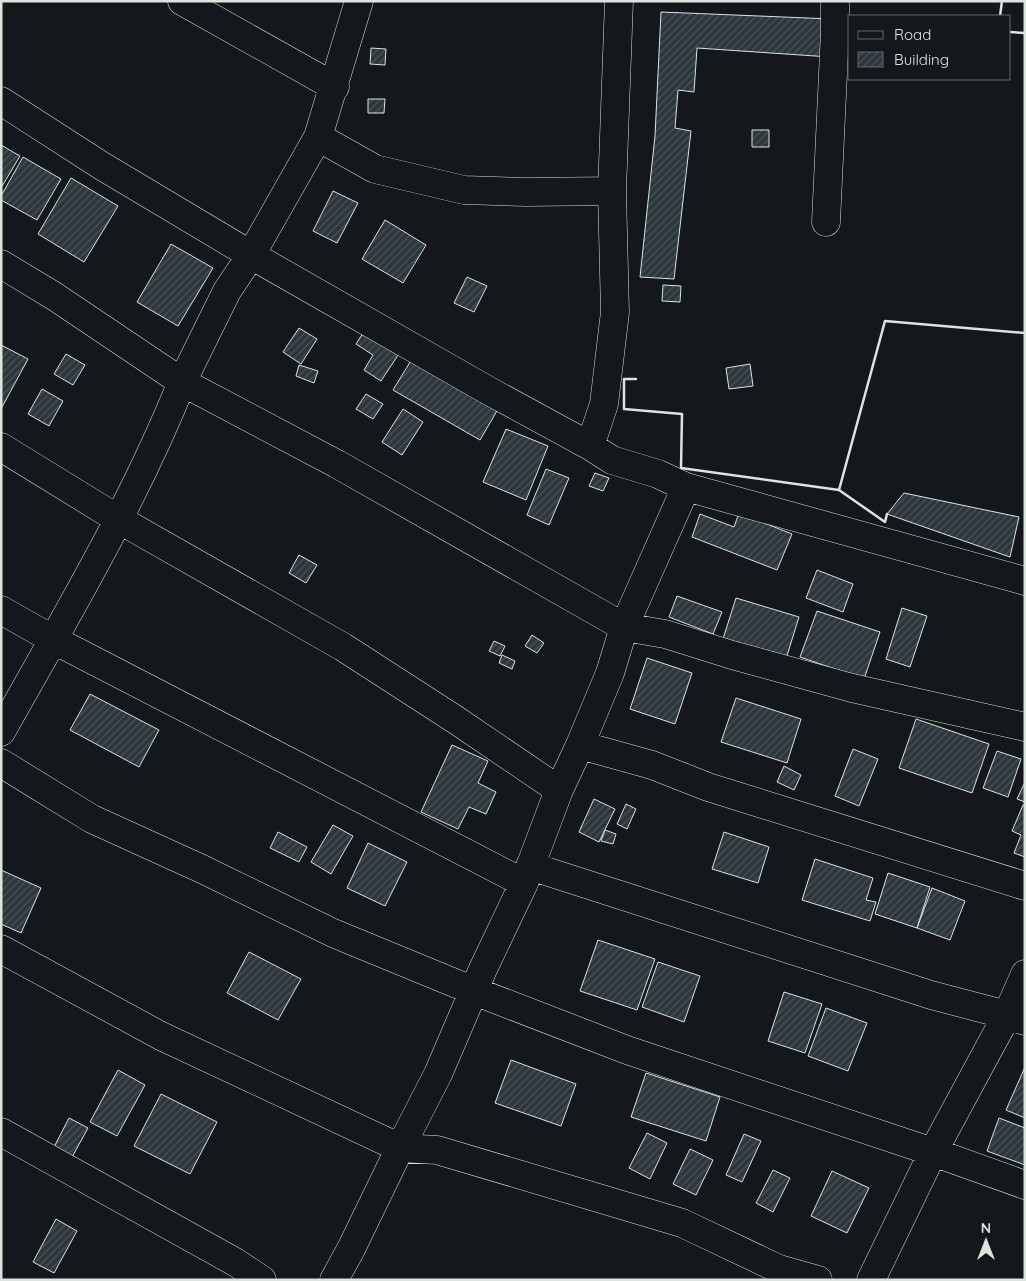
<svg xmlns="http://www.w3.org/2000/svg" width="1026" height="1281" viewBox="0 0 1026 1281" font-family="Quicksand,sans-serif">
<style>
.building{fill:url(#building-hatch);stroke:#d8e6dc}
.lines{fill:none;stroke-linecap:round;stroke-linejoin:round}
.minor-casing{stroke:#d8e6dc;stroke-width:29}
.minor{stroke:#14181c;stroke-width:28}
.wall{stroke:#d8e6dc;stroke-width:2.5}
</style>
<defs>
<pattern id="building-hatch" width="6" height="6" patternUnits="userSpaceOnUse" patternTransform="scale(1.25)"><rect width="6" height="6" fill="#2c363c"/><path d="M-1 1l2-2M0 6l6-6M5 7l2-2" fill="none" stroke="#4a5358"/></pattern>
</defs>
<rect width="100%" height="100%" fill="#14181c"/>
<path class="building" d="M 661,12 L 832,19 L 830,57 L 697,48 L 694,92 L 678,90 L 675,128 L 691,131 L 674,279 L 640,277 L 655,136 Z
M 371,48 L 386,49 L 385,65 L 370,64 Z
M 368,99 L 385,99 L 384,113 L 368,113 Z
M 752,130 L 769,130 L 769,147 L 752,147 Z
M 1,145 L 20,156 L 1,188 Z
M 23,157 L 61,179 L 37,220 L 1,200 L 1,196 Z
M 71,178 L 118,206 L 84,262 L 38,234 Z
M 333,191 L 358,203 L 337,243 L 313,231 Z
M 385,220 L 426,245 L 403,283 L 362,259 Z
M 171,244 L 213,268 L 178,326 L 137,302 Z
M 467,277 L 487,286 L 474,312 L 454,303 Z
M 663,285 L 681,286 L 680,302 L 662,301 Z
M 367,327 L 402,349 L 381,381 L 364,370 L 373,355 L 356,344 Z
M 299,328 L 317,339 L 301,364 L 283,352 Z
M 1,345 L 28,359 L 1,409 Z
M 66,354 L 85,365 L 73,385 L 54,374 Z
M 415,354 L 501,404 L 480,440 L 393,390 Z
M 750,364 L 753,386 L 729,389 L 726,368 Z
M 299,365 L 318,371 L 314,383 L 296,376 Z
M 42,389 L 63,401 L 49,426 L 28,414 Z
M 366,394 L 383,404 L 373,419 L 356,409 Z
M 403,409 L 423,422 L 402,455 L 382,442 Z
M 506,429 L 548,446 L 526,500 L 483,482 Z
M 546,469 L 569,478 L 549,525 L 527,515 Z
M 595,473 L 609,478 L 603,491 L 589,486 Z
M 904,493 L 1019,517 L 1010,557 L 887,514 Z
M 739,513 L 792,534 L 777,570 L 692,537 L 700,514 L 734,527 Z
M 299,555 L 317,565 L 306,583 L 289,573 Z
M 817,570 L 853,584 L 843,612 L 806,598 Z
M 677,596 L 722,612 L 713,634 L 669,617 Z
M 736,598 L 799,617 L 785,662 L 722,642 Z
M 902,608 L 927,616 L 910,667 L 886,659 Z
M 817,611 L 880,632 L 864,679 L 800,657 Z
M 532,635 L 544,643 L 537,653 L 525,646 Z
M 494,641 L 505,646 L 500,656 L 489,651 Z
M 502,655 L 515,661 L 512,669 L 499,663 Z
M 647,658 L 692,673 L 675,724 L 630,709 Z
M 90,694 L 159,730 L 139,767 L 70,730 Z
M 736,698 L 801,719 L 787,763 L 721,742 Z
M 916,719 L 989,744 L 972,793 L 899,768 Z
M 452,745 L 488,761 L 478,783 L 496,792 L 486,814 L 469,807 L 458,829 L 421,812 Z
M 853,749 L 878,759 L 859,806 L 835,796 Z
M 997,751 L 1021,759 L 1008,797 L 983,788 Z
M 784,766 L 801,775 L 794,790 L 777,782 Z
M 1025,782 L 1025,802 L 1017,799 Z
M 594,799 L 615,809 L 599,842 L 579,832 Z
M 626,804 L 636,809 L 627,829 L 617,824 Z
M 1023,805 L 1025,805 L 1025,857 L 1014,853 L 1021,835 L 1012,831 Z
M 333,825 L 353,836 L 331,874 L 311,862 Z
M 605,830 L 616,834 L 613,844 L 601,841 Z
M 278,832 L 307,847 L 299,862 L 270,848 Z
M 724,832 L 769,847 L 758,883 L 712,869 Z
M 368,843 L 407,862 L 385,906 L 347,888 Z
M 815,859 L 873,878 L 866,900 L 876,902 L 870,921 L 802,900 Z
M 1,870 L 41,888 L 21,933 L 1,924 Z
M 888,873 L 930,887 L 917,928 L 875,914 Z
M 932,888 L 965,901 L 950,940 L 917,928 Z
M 598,940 L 655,959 L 637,1010 L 580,991 Z
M 249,952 L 301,979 L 278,1020 L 227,993 Z
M 658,962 L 700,976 L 684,1022 L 642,1007 Z
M 784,992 L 822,1004 L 805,1053 L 768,1041 Z
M 826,1008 L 867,1023 L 848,1071 L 808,1056 Z
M 511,1060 L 576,1084 L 561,1126 L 495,1103 Z
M 1025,1067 L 1025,1118 L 1006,1110 Z
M 118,1070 L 145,1085 L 117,1136 L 90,1122 Z
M 646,1073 L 720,1097 L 706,1141 L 631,1117 Z
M 161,1094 L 217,1122 L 190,1174 L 134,1146 Z
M 69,1118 L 88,1128 L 71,1159 L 53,1149 Z
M 999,1118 L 1025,1128 L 1025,1165 L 987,1151 Z
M 647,1133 L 667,1143 L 650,1179 L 629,1168 Z
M 744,1134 L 761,1141 L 742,1182 L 726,1175 Z
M 690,1149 L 713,1160 L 696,1195 L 673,1184 Z
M 773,1170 L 790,1178 L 773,1212 L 756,1203 Z
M 832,1171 L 869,1188 L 847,1233 L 811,1216 Z
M 56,1219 L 77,1231 L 54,1273 L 33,1262 Z"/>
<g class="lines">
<defs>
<path id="minor" d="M 182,1 L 335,87
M 359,1 L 318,137 L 251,255 L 227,291 L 182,382 L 337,464 L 624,627 L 610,673 L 580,745 L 652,765 L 708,787 L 1025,886
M 1,101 L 102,166 L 251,255 L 489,391 L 590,446 L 612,460 L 658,474 L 686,487 L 1025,581
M 318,137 L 375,169 L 464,190 L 527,192 L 612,191
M 826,222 L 835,31 L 835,1
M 1,264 L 54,296 L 182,382 C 133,504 65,618 1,732
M 590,446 L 604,404 L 615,312 L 612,191 L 619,1
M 1,447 L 118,519 L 343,647 L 456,720 L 559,790
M 686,487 L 624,627 L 665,634 L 732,655 L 852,688 L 1025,727
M 1,610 L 54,640 L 524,883
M 1,763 L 92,819 L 202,869 L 333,933 L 474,991 L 627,1050 L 933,1152 L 1025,1185
M 530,866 L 931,995 L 1007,1015 L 1025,1021
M 1,949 L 161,1036 L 400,1148 L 437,1150 L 682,1223 L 779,1269 L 818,1280
M 1,1132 L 235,1262 L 262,1280
M 334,1280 L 351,1249 L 400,1148 L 438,1074 L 483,969 L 524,883 L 559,790 L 580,745
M 871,1280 L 933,1152 L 1007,1015 L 1025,974"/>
</defs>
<use href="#minor" class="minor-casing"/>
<use href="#minor" class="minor"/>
<path class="wall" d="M 1000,16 L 1002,1
M 1010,32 L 1025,33
M 636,379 L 624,379 L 624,409 L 682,414 L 681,468 L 839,490
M 887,514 L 885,522 L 839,490 L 885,321 L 1025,333"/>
</g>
<rect width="1026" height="1281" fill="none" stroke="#d8e6dc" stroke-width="5"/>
<rect x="848" y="15" width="162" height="65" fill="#14181c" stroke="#626a69"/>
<rect x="858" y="31" width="25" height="8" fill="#14181c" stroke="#626a69"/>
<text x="894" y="40" font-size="15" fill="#d8e6dc">Road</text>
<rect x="858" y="52" width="25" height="15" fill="url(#building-hatch)" stroke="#626a69"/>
<text x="894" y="65" font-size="15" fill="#d8e6dc">Building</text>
<g transform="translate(986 1241)" stroke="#14181c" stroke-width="4" paint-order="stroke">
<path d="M0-4L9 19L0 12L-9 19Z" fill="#d8e6dc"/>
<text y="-8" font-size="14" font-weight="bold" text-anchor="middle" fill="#d8e6dc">N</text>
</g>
</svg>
